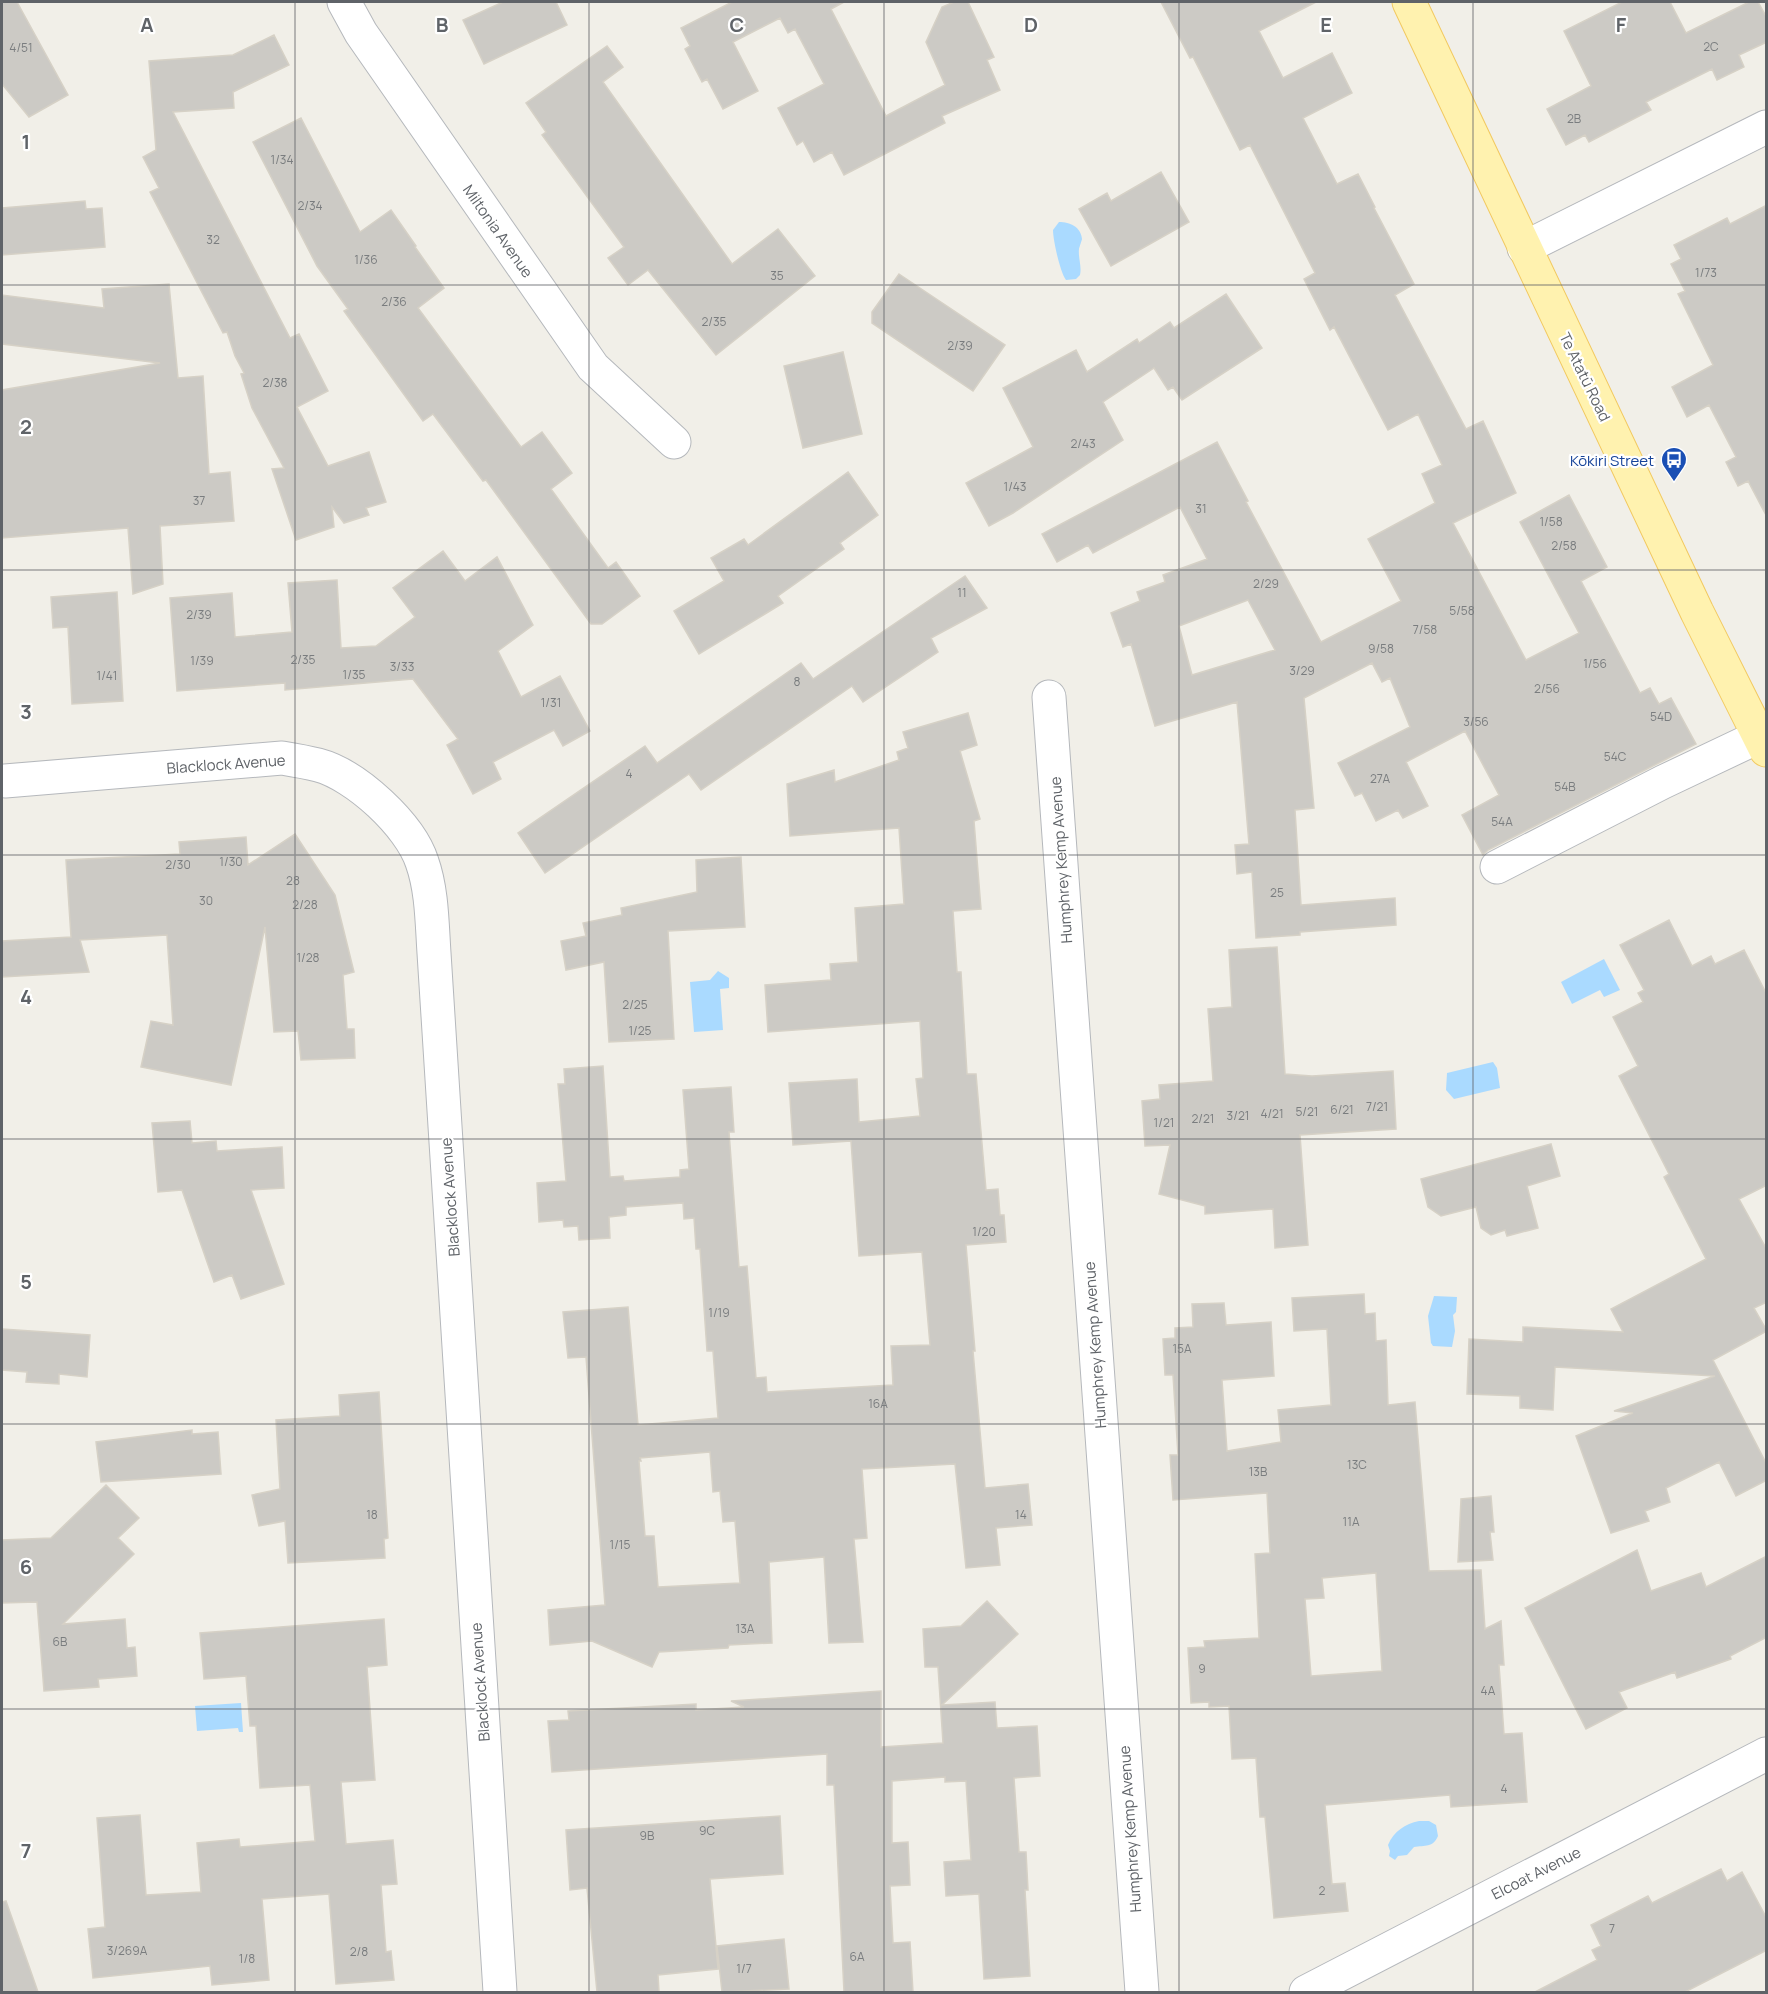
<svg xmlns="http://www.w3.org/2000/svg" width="1768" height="1994" viewBox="0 0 1768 1994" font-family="Manrope,sans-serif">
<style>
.water{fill:#aadaff}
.building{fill:#cccac5;stroke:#d6d1c6;stroke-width:1.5;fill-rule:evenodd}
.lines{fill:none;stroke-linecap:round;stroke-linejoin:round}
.minor-casing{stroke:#b5b8bc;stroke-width:35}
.major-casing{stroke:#f2c960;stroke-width:35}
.minor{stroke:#fff;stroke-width:33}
.major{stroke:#fff2af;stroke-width:33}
.grid{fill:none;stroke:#5f6368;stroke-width:1.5;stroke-opacity:0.55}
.labels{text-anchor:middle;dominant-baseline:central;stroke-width:4.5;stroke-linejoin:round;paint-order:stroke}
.number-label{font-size:12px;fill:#7a7d7f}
.street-label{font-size:15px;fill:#5f6368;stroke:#fff}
.transit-label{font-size:15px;fill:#164399;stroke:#fff;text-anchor:end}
.grid-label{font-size:20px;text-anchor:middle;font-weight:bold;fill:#5f6368;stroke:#fff;stroke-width:4.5;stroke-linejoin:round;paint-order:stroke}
</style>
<rect width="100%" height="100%" fill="#f1efe8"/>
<path class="water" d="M 1059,222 C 1070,222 1081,227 1082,239 C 1082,240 1079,248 1079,249 C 1078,258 1082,266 1080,275 L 1076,279 L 1066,280 C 1060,272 1053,240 1053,230 Z
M 1604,959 L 1620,990 L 1604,997 L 1600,990 L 1572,1004 L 1561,982 Z
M 718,971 L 729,978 L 729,988 L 720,989 L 723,1030 L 694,1032 L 690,982 L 710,980 Z
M 1493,1062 L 1497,1068 L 1500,1088 L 1454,1099 L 1446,1090 L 1447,1073 Z
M 1434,1296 L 1457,1297 L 1456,1312 L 1453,1315 L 1455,1331 L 1452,1347 L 1433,1346 L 1431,1343 L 1428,1316 Z
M 241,1703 L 243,1732 L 239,1732 L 238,1728 L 197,1731 L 195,1706 Z
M 1419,1821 L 1429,1821 L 1436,1825 L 1438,1836 C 1433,1848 1425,1845 1414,1847 L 1407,1855 L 1398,1856 L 1395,1860 L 1389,1856 L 1390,1851 L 1388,1845 C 1394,1831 1405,1824 1419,1821 Z"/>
<path class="building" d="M 2,2 L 17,2 L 68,95 L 29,117 L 2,84 Z
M 503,2 L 556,2 L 567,25 L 484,64 L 463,20 Z
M 732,2 L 844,2 L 831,9 L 886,116 L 945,85 L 926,42 L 942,7 L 954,2 L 968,2 L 994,57 L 987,60 L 1000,90 L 942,116 L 945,123 L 844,175 L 832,152 L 814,162 L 803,141 L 797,145 L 778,108 L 824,84 L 795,29 L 788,33 L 780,18 L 733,42 L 758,91 L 723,109 L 707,79 L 702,82 L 685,49 L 690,46 L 681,28 Z
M 1161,2 L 1316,2 L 1259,31 L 1283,78 L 1332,53 L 1352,93 L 1303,118 L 1337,184 L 1358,174 L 1375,207 L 1374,208 L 1414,284 L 1395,295 L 1466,429 L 1483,421 L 1516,493 L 1453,523 L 1526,660 L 1579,633 L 1520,522 L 1569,495 L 1607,567 L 1581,581 L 1640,693 L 1650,688 L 1659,704 L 1671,698 L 1696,744 L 1488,850 L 1483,855 L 1462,815 L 1499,795 L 1465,731 L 1406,762 L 1428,806 L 1403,818 L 1398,810 L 1376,821 L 1362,793 L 1355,796 L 1338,763 L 1410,727 L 1390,678 L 1382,682 L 1372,663 L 1304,698 L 1314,808 L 1295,810 L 1301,905 L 1395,898 L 1396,925 L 1300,932 L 1300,935 L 1256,938 L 1252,872 L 1237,874 L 1235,845 L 1249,844 L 1237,702 L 1155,726 L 1131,644 L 1123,647 L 1111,613 L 1140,601 L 1137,592 L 1165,582 L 1163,575 L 1207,559 L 1180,507 L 1093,553 L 1088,545 L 1057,562 L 1042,534 L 1217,442 L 1248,501 L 1246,502 L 1321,642 L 1401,601 L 1368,539 L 1435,503 L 1422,474 L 1442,465 L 1418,414 L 1388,430 L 1334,327 L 1330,330 L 1304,279 L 1315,273 L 1250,145 L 1240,150 L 1193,57 L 1190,58 ZM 1248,600 L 1275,650 L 1192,675 L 1179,626 Z
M 1622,2 L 1670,2 L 1686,33 L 1749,2 L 1758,2 L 1767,18 L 1767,42 L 1739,55 L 1744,67 L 1717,80 L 1712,69 L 1646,102 L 1651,110 L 1589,142 L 1585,135 L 1566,145 L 1547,109 L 1591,86 L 1564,31 Z
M 274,35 L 289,65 L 233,92 L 234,108 L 173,112 L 290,338 L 299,334 L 328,391 L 297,407 L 328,466 L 369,452 L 386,502 L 366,508 L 369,515 L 344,523 L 332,507 L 334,527 L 296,540 L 272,469 L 284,468 L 252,408 L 241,374 L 244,373 L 235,356 L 227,332 L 223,333 L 150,192 L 159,188 L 143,157 L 156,150 L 149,61 L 233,55 Z
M 607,46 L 623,67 L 603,82 L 732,264 L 778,229 L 815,276 L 716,355 L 648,270 L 628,285 L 608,258 L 624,247 L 542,135 L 546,132 L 526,103 Z
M 301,118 L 360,232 L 391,210 L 416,246 L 415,247 L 444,288 L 418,308 L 521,447 L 542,432 L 572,473 L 551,489 L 608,568 L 616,562 L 640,596 L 602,624 L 591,624 L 486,480 L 483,481 L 433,414 L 423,421 L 344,311 L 348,309 L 317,266 L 253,142 Z
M 1161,172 L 1189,222 L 1111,266 L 1079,209 L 1107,193 L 1111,201 Z
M 85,201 L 86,209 L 102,208 L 105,247 L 2,255 L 2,208 Z
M 1767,205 L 1767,517 L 1748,481 L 1738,486 L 1726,462 L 1736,457 L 1709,405 L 1687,417 L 1672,387 L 1713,365 L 1678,294 L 1685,291 L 1671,264 L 1681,259 L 1674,245 L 1727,218 L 1730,224 Z
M 899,274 L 1005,345 L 973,391 L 872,323 L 872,312 Z
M 169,284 L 178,378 L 203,376 L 209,474 L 230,472 L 234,521 L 160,526 L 163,584 L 133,594 L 128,528 L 2,538 L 2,390 L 160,363 L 2,344 L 2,295 L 104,308 L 102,289 Z
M 1226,294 L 1262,348 L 1182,400 L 1173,387 L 1168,390 L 1154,368 L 1103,402 L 1123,440 L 1013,513 L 989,526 L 966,483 L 1033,447 L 1003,388 L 1076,350 L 1087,372 L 1137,339 L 1139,343 L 1170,322 L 1174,328 Z
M 843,352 L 862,434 L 803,448 L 784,366 Z
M 848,472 L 878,515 L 840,543 L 844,549 L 778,596 L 783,603 L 699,654 L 674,611 L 724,581 L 711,558 L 744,539 L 748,545 Z
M 443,551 L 465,581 L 497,557 L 533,625 L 498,651 L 521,697 L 560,676 L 590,731 L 563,746 L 554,730 L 493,762 L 501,779 L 473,794 L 447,745 L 458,739 L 413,679 L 285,690 L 285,683 L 177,691 L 170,598 L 232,593 L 235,637 L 292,632 L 288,583 L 337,580 L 341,648 L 376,646 L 415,617 L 393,588 Z
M 965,576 L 987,608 L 931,638 L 938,652 L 863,702 L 852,686 L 701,790 L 689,774 L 545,873 L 518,833 L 645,746 L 657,763 L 801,663 L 813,679 Z
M 117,592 L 123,701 L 72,704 L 68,627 L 53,628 L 51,597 Z
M 968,713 L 977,745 L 960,751 L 980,819 L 974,821 L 981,909 L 953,911 L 957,972 L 961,972 L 967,1074 L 976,1074 L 986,1190 L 998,1189 L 1000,1215 L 1004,1215 L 1006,1242 L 966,1245 L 975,1351 L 973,1351 L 985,1488 L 1028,1484 L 1032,1525 L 996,1528 L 1000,1565 L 966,1568 L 955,1464 L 862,1469 L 867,1538 L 854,1539 L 863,1642 L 829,1643 L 824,1557 L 769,1562 L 772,1643 L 729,1645 L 728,1648 L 659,1652 L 652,1667 L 592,1641 L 550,1645 L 548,1610 L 605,1605 L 586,1357 L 568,1358 L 563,1312 L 628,1307 L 638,1425 L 718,1418 L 713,1351 L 707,1351 L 700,1249 L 696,1249 L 694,1218 L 684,1219 L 683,1203 L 626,1207 L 626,1215 L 609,1217 L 610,1238 L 579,1240 L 578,1226 L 564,1227 L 563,1220 L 539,1222 L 537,1183 L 566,1181 L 558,1084 L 565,1084 L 564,1069 L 603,1066 L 610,1177 L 623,1176 L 624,1181 L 680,1177 L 680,1170 L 689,1169 L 683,1090 L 731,1087 L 734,1132 L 729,1132 L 739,1267 L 747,1266 L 756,1378 L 766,1377 L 767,1392 L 893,1385 L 891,1346 L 930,1345 L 922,1252 L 859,1256 L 851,1141 L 793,1145 L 789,1083 L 857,1079 L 859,1122 L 920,1116 L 916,1079 L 923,1078 L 920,1021 L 768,1032 L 765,985 L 831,980 L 830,964 L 858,962 L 855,908 L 904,904 L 899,828 L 790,836 L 787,784 L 834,770 L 835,782 L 899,760 L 897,752 L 908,748 L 903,732 ZM 710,1452 L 713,1492 L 720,1491 L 723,1522 L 735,1521 L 740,1583 L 658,1587 L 654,1536 L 645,1536 L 639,1461 L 641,1461 L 640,1458 Z
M 295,834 L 335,895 L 354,972 L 343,975 L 347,1029 L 354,1029 L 355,1058 L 301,1060 L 298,1031 L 274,1032 L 265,927 L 231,1085 L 141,1067 L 151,1021 L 173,1025 L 167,935 L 80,940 L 89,972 L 2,977 L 2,941 L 71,937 L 66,860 L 180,854 L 179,842 L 246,837 L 248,865 Z
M 741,857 L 745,927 L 668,931 L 674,1039 L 609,1042 L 604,962 L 566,970 L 561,941 L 586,936 L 583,923 L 622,915 L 621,908 L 697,892 L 696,860 Z
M 1669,920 L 1692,966 L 1711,956 L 1715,964 L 1744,950 L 1767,995 L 1767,1185 L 1739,1199 L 1767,1250 L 1767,1302 L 1754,1308 L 1767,1331 L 1713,1360 L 1767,1465 L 1767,1480 L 1736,1496 L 1719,1462 L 1666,1488 L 1670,1502 L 1645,1511 L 1649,1521 L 1611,1533 L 1576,1436 L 1633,1413 L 1614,1411 L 1715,1376 L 1555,1367 L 1553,1410 L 1520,1408 L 1520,1396 L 1467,1394 L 1469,1339 L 1523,1342 L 1523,1327 L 1623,1332 L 1611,1309 L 1706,1259 L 1664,1177 L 1669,1174 L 1619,1076 L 1638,1066 L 1613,1017 L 1643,1002 L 1638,993 L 1644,990 L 1620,945 Z
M 1277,947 L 1285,1074 L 1312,1076 L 1393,1071 L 1396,1129 L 1300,1135 L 1308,1245 L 1275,1248 L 1273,1209 L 1205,1214 L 1205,1206 L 1159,1194 L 1170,1145 L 1145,1146 L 1142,1101 L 1160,1099 L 1159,1085 L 1213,1081 L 1208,1009 L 1232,1007 L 1229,950 Z
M 190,1121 L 192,1143 L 216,1141 L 217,1151 L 282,1147 L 284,1188 L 251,1190 L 284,1284 L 241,1299 L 232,1275 L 214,1282 L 182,1190 L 158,1192 L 152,1123 Z
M 1551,1144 L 1560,1176 L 1527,1186 L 1538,1228 L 1507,1236 L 1505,1230 L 1491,1235 L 1481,1228 L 1476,1207 L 1441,1216 L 1428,1207 L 1421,1179 Z
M 1364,1294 L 1365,1314 L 1375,1313 L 1376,1341 L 1386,1340 L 1388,1405 L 1415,1402 L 1429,1571 L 1481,1570 L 1485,1629 L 1501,1621 L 1504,1665 L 1499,1665 L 1504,1734 L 1522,1733 L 1527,1802 L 1451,1807 L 1450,1795 L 1325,1805 L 1332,1884 L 1345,1883 L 1348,1911 L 1274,1918 L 1265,1817 L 1260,1817 L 1256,1758 L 1232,1759 L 1229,1706 L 1209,1707 L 1209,1702 L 1191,1703 L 1188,1648 L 1205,1647 L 1204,1641 L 1259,1638 L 1255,1554 L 1270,1553 L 1267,1493 L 1173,1500 L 1170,1455 L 1178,1455 L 1173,1375 L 1165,1375 L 1163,1339 L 1175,1338 L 1175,1328 L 1193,1327 L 1192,1304 L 1224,1303 L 1226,1325 L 1271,1322 L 1274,1376 L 1222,1380 L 1227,1451 L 1281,1442 L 1278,1410 L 1331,1405 L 1327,1329 L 1294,1331 L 1292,1298 ZM 1376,1573 L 1382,1671 L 1311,1676 L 1305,1599 L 1324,1598 L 1322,1578 Z
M 2,1329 L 90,1335 L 87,1377 L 59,1374 L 59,1384 L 26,1382 L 27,1372 L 2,1370 Z
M 379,1392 L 388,1538 L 384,1539 L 385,1558 L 288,1563 L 285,1521 L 259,1526 L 252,1495 L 280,1489 L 276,1420 L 340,1416 L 339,1395 Z
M 192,1430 L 192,1434 L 218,1432 L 221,1474 L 101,1482 L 96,1442 Z
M 106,1485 L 139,1518 L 118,1538 L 134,1554 L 63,1624 L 125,1619 L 127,1648 L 135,1647 L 137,1676 L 98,1679 L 99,1687 L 44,1691 L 37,1602 L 2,1603 L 2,1540 L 51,1538 Z
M 1491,1496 L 1494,1532 L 1490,1532 L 1493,1560 L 1458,1562 L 1461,1499 Z
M 1637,1550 L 1651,1591 L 1701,1573 L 1706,1587 L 1767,1556 L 1767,1637 L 1730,1656 L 1731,1659 L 1677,1678 L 1675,1672 L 1619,1692 L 1627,1708 L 1586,1729 L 1525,1608 Z
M 987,1601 L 1018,1634 L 942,1705 L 995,1702 L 997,1728 L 1037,1726 L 1040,1776 L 1014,1778 L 1019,1852 L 1026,1852 L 1028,1890 L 1025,1890 L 1030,1976 L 984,1979 L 979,1894 L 946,1896 L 944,1862 L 971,1860 L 966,1781 L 945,1782 L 945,1777 L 892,1781 L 892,1843 L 908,1842 L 910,1885 L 890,1886 L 893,1943 L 910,1942 L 913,1992 L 844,1992 L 834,1785 L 827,1785 L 827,1754 L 552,1772 L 548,1721 L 569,1720 L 568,1711 L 696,1704 L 696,1710 L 744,1707 L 731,1701 L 881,1691 L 881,1747 L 943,1743 L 938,1667 L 925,1667 L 923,1629 L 961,1626 Z
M 384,1619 L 387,1665 L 367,1667 L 375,1780 L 341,1782 L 346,1844 L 393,1840 L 397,1884 L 381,1885 L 386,1952 L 391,1951 L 394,1980 L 336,1984 L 329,1894 L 262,1899 L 269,1980 L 212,1985 L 210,1966 L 93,1978 L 88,1929 L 105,1927 L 97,1818 L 140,1815 L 146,1895 L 201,1892 L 197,1843 L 239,1839 L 240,1847 L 315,1841 L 310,1785 L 260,1788 L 256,1726 L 250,1726 L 246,1676 L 204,1679 L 200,1633 Z
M 780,1816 L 783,1874 L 710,1879 L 718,1969 L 658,1975 L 659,1992 L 597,1992 L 587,1888 L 570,1890 L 566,1830 Z
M 1721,1869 L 1727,1881 L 1742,1872 L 1767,1919 L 1767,1950 L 1685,1992 L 1535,1992 L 1597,1960 L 1592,1950 L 1601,1946 L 1591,1925 L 1648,1896 L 1652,1903 Z
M 6,1901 L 30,1969 L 38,1992 L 2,1992 L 2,1902 Z
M 784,1939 L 789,1989 L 722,1992 L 717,1946 Z"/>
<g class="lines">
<defs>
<path id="minor" d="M 344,2 L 361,33 L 593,367 L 674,442
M 1524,248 L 1766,127
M 1049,697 L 1142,1992
M 5,781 L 282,758 C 294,760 306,762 318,765 C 356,775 410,825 422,862 C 432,890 432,923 434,953 L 500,1992
M 1497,867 L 1663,782 L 1760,736
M 1306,1992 L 1766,1754"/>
<path id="major" d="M 1409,2 L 1697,612 L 1766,750"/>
</defs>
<use href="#minor" class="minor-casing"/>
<use href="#major" class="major-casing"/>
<use href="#minor" class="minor"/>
<use href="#major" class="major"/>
</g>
<path class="grid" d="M 295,2 L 295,1992M 589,2 L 589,1992M 884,2 L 884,1992M 1179,2 L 1179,1992M 1473,2 L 1473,1992M 2,285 L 1766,285M 2,570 L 1766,570M 2,855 L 1766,855M 2,1139 L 1766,1139M 2,1424 L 1766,1424M 2,1709 L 1766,1709"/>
<defs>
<symbol id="bus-pin" viewBox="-11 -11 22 30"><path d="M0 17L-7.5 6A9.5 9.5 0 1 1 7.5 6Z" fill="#1a4fb4" stroke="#fff"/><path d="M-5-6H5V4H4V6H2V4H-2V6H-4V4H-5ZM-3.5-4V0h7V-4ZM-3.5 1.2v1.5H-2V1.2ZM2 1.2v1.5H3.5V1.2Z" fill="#fff"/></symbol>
</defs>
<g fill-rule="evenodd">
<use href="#bus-pin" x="1659" y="445" width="30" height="40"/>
</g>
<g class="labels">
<g class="number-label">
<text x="1711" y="46">2C</text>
<text x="21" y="47">4/51</text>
<text x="1574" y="118">2B</text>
<text x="282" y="159">1/34</text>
<text x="310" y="205">2/34</text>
<text x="213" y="239">32</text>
<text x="366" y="259">1/36</text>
<text x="1706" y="272">1/73</text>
<text x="777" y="275">35</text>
<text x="394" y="301">2/36</text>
<text x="714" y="321">2/35</text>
<text x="960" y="345">2/39</text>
<text x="275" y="382">2/38</text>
<text x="1083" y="443">2/43</text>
<text x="1015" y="486">1/43</text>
<text x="199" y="500">37</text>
<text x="1201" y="508">31</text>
<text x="1551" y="521">1/58</text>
<text x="1564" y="545">2/58</text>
<text x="1266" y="583">2/29</text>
<text x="962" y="592">11</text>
<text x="1462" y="610">5/58</text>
<text x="199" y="614">2/39</text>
<text x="1425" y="629">7/58</text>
<text x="1381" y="648">9/58</text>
<text x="303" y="659">2/35</text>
<text x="202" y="660">1/39</text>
<text x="1595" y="663">1/56</text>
<text x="402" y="666">3/33</text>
<text x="1302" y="670">3/29</text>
<text x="354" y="674">1/35</text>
<text x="107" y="675">1/41</text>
<text x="797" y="681">8</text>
<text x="1547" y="688">2/56</text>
<text x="551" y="702">1/31</text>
<text x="1661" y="716">54D</text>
<text x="1476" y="721">3/56</text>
<text x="1615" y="756">54C</text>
<text x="629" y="773">4</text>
<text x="1380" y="778">27A</text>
<text x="1565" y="786">54B</text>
<text x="1502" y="821">54A</text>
<text x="231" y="861">1/30</text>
<text x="178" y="864">2/30</text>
<text x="293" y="880">28</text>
<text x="1277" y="892">25</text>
<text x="206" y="900">30</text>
<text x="305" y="904">2/28</text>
<text x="308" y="957">1/28</text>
<text x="635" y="1004">2/25</text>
<text x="640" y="1030">1/25</text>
<text x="1377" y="1106">7/21</text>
<text x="1342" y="1109">6/21</text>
<text x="1307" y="1111">5/21</text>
<text x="1272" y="1113">4/21</text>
<text x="1238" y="1115">3/21</text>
<text x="1203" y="1118">2/21</text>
<text x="1164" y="1122">1/21</text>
<text x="984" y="1231">1/20</text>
<text x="719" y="1312">1/19</text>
<text x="1182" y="1348">15A</text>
<text x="878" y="1403">16A</text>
<text x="1357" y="1464">13C</text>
<text x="1258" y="1471">13B</text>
<text x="372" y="1514">18</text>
<text x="1021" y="1514">14</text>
<text x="1351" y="1521">11A</text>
<text x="620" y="1544">1/15</text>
<text x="745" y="1628">13A</text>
<text x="60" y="1641">6B</text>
<text x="1202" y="1668">9</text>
<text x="1488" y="1690">4A</text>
<text x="1504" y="1788">4</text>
<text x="707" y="1830">9C</text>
<text x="647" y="1835">9B</text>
<text x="1322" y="1890">2</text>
<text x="1612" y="1928">7</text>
<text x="127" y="1950">3/269A</text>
<text x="359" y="1951">2/8</text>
<text x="857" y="1956">6A</text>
<text x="247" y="1958">1/8</text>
<text x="744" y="1968">1/7</text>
</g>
<g class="street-label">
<text transform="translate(498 231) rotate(55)">Miltonia Avenue</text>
<text transform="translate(1585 377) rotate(64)">Te Atatū Road</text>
<text transform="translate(226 764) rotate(-4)">Blacklock Avenue</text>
<text transform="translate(1061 860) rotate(-94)">Humphrey Kemp Avenue</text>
<text transform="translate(450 1197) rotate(-94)">Blacklock Avenue</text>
<text transform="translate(1095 1345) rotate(-94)">Humphrey Kemp Avenue</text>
<text transform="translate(480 1682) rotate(-94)">Blacklock Avenue</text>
<text transform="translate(1130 1829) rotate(-94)">Humphrey Kemp Avenue</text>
<text transform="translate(1536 1873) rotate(-27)">Elcoat Avenue</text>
</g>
<g class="transit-label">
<text x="1654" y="460">Kōkiri Street</text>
</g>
</g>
<g class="grid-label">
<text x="147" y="32">A</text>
<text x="442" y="32">B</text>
<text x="737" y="32">C</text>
<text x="1031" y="32">D</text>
<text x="1326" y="32">E</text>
<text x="1621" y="32">F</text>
<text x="26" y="149">1</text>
<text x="26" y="434">2</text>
<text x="26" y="719">3</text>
<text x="26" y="1004">4</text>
<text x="26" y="1289">5</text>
<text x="26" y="1574">6</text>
<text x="26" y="1858">7</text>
</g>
<rect width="1768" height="1994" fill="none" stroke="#5f6368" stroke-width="6"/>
</svg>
